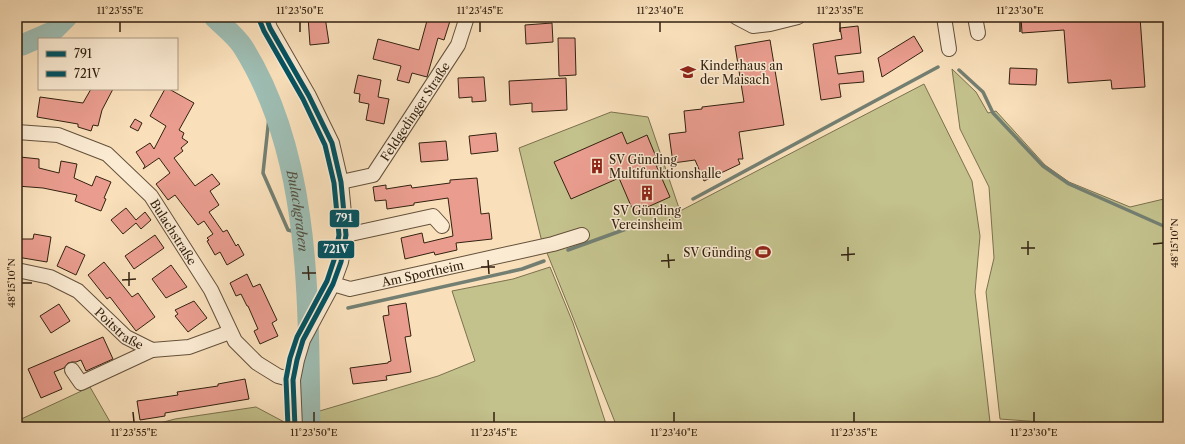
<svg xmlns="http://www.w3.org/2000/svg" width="1185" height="444" viewBox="0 0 1185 444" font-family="'Libre Caslon Text',serif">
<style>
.green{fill:#c3c18c;stroke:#7b714e}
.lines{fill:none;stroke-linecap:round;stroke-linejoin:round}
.stream{stroke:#737f72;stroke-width:3.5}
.river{stroke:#9ebdb3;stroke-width:21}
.building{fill:#ea9d8f;stroke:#332110}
.minor-casing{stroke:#64513b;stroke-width:16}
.minor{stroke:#fbebd3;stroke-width:14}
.bus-1-casing{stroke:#fbebd3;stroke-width:8}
.bus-2-casing{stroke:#fbebd3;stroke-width:8}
.bus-1{stroke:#005262;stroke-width:5}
.bus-2{stroke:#005262;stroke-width:5}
.ticks{fill:none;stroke:#332110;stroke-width:1.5}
.labels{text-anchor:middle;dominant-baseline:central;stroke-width:3;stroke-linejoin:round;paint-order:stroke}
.poi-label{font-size:12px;fill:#332110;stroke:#fbebd3;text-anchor:start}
.street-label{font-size:12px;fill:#332110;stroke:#fbebd3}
.water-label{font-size:13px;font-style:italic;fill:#535041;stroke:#fbebd3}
.line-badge{stroke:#fbebd3;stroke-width:1.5}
.badge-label{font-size:11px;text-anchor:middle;font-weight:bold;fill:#fff}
.neatline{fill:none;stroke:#332110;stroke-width:1.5}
.ticks-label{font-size:10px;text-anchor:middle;fill:#332110}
</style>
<rect width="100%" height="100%" fill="#f9e0bb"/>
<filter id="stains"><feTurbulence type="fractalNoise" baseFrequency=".005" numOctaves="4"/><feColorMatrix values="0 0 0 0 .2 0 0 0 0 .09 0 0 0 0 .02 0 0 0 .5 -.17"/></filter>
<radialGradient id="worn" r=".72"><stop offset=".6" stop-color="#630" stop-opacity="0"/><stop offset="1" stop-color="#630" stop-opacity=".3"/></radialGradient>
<path class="green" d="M 952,69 L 976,92 L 988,113 L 996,111 L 1045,165 L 1069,182 L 1130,207 L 1168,198 L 1168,427 L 1109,427 L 1000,419 L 986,292 L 994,258 L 989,187 L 960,129 Z
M 924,84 L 972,181 L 980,236 L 975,292 L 990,422 L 964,427 L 617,427 L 541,238 L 519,148 L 611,112 L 648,117 L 680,211 Z
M 550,267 L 573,323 L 607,427 L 301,427 L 300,418 L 306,415 L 438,376 L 475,361 L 452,291 L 513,279 Z
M 90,387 L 113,427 L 17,427 L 17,421 Z
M 256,407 L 288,424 L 288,427 L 145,427 L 175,419 Z"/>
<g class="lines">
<path class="stream" d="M 959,70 L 983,92 L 993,113 L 1043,166 L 1069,184 L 1168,228
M 271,99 L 263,173 L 288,230 L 303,234
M 693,199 L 938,67
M 568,250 L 637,225
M 348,308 L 522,269 L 544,261"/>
<g class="river">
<path id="s1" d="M 214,17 C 223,26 237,37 243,47 C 312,157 308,302 310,427"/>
<path d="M 17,43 L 22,45 L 52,32 L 67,17"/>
</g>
</g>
<path class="building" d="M 308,17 L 325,17 L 329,43 L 310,45 Z
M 428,17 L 437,17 L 450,21 L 444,40 L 438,38 L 427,77 L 412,73 L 409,83 L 397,80 L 401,66 L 373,59 L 378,39 L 419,50 Z
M 1021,17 L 1140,17 L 1145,87 L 1112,89 L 1111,80 L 1068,83 L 1064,30 L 1022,33 Z
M 552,23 L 553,42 L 526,44 L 525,25 Z
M 858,26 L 861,53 L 835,56 L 838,74 L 863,71 L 864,82 L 839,84 L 841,97 L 821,100 L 813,44 L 842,39 L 840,28 Z
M 914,36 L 923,51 L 882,77 L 878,58 Z
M 558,38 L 575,38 L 576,75 L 559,76 Z
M 770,40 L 784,125 L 739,132 L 743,159 L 738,159 L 740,164 L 704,181 L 695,160 L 673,163 L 669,134 L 686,132 L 684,111 L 702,109 L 702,107 L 744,102 L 735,46 Z
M 1010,68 L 1037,69 L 1036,85 L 1009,84 Z
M 358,75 L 381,80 L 378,97 L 389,99 L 384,124 L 366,120 L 369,104 L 359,102 L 360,94 L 354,93 Z
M 484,77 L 486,101 L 472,102 L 472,97 L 459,98 L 458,78 Z
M 566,78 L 567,110 L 532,112 L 532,103 L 510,105 L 509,81 Z
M 91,89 L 113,89 L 102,110 L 98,126 L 93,125 L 91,131 L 78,127 L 78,124 L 37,117 L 40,97 L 83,103 Z
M 165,89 L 169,89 L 194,103 L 179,130 L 184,133 L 182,138 L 188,142 L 181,148 L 183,151 L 174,158 L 195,186 L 212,174 L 220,184 L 210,191 L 219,205 L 209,212 L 223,232 L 227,230 L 236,246 L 238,244 L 244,255 L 227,265 L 220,252 L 215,255 L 207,241 L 209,240 L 207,238 L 213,234 L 204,221 L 198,225 L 175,195 L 168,200 L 156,184 L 170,173 L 159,158 L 143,169 L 145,166 L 136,152 L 150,143 L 154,149 L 166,126 L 150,116 Z
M 135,119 L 142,123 L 138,131 L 130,127 Z
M 622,132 L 627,144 L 647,135 L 659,164 L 656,165 L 670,197 L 634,213 L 619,178 L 571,199 L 554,162 Z
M 496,133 L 498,151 L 471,154 L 469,136 Z
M 446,141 L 448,160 L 421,162 L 419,143 Z
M 20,157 L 39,159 L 39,168 L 59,173 L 61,161 L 77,164 L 74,178 L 92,186 L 96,176 L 111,182 L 104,198 L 106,199 L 101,211 L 75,201 L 77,195 L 43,188 L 17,186 Z
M 477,178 L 481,214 L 489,213 L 492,239 L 456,243 L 457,250 L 435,255 L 434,252 L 405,259 L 401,238 L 422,233 L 424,243 L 453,236 L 448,198 L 414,203 L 414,205 L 387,209 L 386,200 L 375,201 L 373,187 L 386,185 L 386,189 L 411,185 L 412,188 L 450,183 L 450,180 Z
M 126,208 L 136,220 L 145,212 L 151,220 L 141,229 L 136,223 L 123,234 L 111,220 Z
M 34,234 L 51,237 L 47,262 L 17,257 L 17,239 L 33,239 Z
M 155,235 L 164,248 L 134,269 L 125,256 Z
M 66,246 L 85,255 L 76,275 L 57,266 Z
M 104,262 L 132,297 L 138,293 L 155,317 L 136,331 L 110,297 L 107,299 L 88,275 Z
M 171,265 L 187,287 L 166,298 L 152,279 Z
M 247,274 L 253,287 L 260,284 L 277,320 L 272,323 L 278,336 L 260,344 L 254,331 L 258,329 L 248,306 L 247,306 L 241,294 L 236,296 L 230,283 Z
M 194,301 L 207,318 L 188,332 L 175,316 L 178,314 L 175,310 Z
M 406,303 L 411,336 L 405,337 L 411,372 L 386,376 L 387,380 L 353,384 L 350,368 L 388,363 L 388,362 L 391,361 L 383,316 L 389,315 L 388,306 Z
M 59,304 L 70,321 L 51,333 L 40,316 Z
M 103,337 L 113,359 L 86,371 L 81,360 L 76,362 L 72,362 L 68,363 L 64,368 L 54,372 L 62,389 L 41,398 L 28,369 Z
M 245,379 L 249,399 L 165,413 L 165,416 L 140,420 L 137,401 L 178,395 L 177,392 L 218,386 L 218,384 Z"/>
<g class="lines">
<defs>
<g id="minor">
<path d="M 266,17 L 270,28 L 309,96 L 332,143 L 341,182 L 346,235 L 341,262 L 333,284 L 303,340 L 297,360 L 293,380 L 295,427"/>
<path d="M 736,17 L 753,26 L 770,24 L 798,17"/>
<path d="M 944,17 L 949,49"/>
<path d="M 975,17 L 978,33"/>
<path id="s2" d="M 17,132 L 58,135 L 107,154 L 151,196 L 211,290 L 235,341 L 257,363 L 278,376 L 293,380"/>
<path id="s3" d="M 341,182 L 373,175 L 458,45 L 467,17"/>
<path d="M 346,235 L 433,216 L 442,226"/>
<path id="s4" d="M 17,270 L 50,277 L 78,291 L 126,337 L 152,350 L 189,347 L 230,332"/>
<path id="s5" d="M 333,284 L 350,289 L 553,244 L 582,235"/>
<path d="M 72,370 L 81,383 L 152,350"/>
</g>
</defs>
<use href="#minor" class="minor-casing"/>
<use href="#minor" class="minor"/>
<defs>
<path id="bus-1" d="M 266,17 L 270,28 L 309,96 L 332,143 L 341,182 L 346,235 L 341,262 L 333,284 L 303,340 L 297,360 L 293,380 L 295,427"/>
<path id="bus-2" d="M 259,19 L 264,31 L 303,99 L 325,145 L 334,183 L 339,235 L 334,260 L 327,281 L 297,337 L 290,358 L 286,379 L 288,427"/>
</defs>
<use href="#bus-1" class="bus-1-casing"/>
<use href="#bus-2" class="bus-2-casing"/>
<use href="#bus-1" class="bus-1"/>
<use href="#bus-2" class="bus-2"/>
</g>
<path class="ticks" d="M 120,22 L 120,32M 300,22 L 300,32M 480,22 L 480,32M 660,22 L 660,32M 840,22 L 840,32M 1020,22 L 1020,32M 1028,241 L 1028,255M 1153,244 L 1163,243M 848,247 L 848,261M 1021,248 L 1035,248M 668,254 L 669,268M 841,255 L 855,254M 488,260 L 489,274M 661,261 L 675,260M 308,266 L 309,280M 481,267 L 495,267M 129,272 L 129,286M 302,273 L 316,273M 122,280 L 136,279M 22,283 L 32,283M 133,412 L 134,422M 314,412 L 314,422M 494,412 L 494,422M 674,412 L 674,422M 854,412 L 854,422M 1034,412 L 1034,422"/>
<defs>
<symbol id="school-bare" viewBox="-9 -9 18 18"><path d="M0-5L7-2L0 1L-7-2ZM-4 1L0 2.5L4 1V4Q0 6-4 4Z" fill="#8f2418" stroke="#fbebd3" stroke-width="2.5" paint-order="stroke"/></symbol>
<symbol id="building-bare" viewBox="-9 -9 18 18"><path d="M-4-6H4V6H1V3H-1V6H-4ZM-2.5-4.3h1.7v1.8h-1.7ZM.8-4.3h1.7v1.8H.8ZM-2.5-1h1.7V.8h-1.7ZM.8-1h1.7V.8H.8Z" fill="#8f2418" stroke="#fbebd3" stroke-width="2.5" paint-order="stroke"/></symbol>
<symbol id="stadium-bare" viewBox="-9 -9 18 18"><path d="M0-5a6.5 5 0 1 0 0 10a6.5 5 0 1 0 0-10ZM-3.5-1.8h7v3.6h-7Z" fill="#8f2418" stroke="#fbebd3" stroke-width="2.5" paint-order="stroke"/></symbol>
</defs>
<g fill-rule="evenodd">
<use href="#school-bare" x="677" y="61" width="22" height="22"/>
<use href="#building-bare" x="586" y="155" width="22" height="22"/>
<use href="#building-bare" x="636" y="182" width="22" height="22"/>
<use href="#stadium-bare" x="752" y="241" width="22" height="22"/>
</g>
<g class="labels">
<g class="poi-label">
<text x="700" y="65">Kinderhaus an<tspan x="700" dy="14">der Maisach</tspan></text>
<text x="609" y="159">SV Günding<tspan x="609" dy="14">Multifunktionshalle</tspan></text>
<text x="647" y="210" text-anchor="middle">SV Günding<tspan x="647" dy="14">Vereinsheim</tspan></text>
<text x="751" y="252" text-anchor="end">SV Günding</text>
</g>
<g class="street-label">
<text stroke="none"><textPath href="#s3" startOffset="109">Feldgedinger Straße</textPath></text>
<text stroke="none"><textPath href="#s2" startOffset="197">Bulachstraße</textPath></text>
<text stroke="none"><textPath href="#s5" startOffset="92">Am Sportheim</textPath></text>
<text stroke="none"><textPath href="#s4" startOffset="121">Poitstraße</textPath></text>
</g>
<g class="water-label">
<text stroke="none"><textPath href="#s1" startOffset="216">Bulachgraben</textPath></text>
</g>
</g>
<g class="line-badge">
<rect x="329" y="209" width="31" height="19" rx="4" fill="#005262"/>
<rect x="317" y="240" width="38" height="19" rx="4" fill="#005262"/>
</g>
<g class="badge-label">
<text x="344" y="222">791</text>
<text x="336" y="253">721V</text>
</g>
<rect width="1185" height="444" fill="none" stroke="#f9e0bb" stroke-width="44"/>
<rect x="38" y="38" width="140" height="52" fill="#fbebd3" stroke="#ab9a85"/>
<rect x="46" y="51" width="20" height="6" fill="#005262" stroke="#ab9a85"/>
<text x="74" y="58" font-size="12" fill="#332110">791</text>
<rect x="46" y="71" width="20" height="6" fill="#005262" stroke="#ab9a85"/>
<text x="74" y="78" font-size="12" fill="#332110">721V</text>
<rect x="22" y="22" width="1141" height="400" class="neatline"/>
<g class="ticks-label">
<text x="120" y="14">11°23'55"E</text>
<text x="300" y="14">11°23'50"E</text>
<text x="480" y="14">11°23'45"E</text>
<text x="660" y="14">11°23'40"E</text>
<text x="840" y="14">11°23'35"E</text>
<text x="1020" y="14">11°23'30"E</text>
<text transform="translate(1174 243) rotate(-90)" y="4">48°15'10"N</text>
<text transform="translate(11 283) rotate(-90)" y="4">48°15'10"N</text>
<text x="134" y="436">11°23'55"E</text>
<text x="314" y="436">11°23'50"E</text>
<text x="494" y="436">11°23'45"E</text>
<text x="674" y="436">11°23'40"E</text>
<text x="854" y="436">11°23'35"E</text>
<text x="1034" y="436">11°23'30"E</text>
</g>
<rect width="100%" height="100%" filter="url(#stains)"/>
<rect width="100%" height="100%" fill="url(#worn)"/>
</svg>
